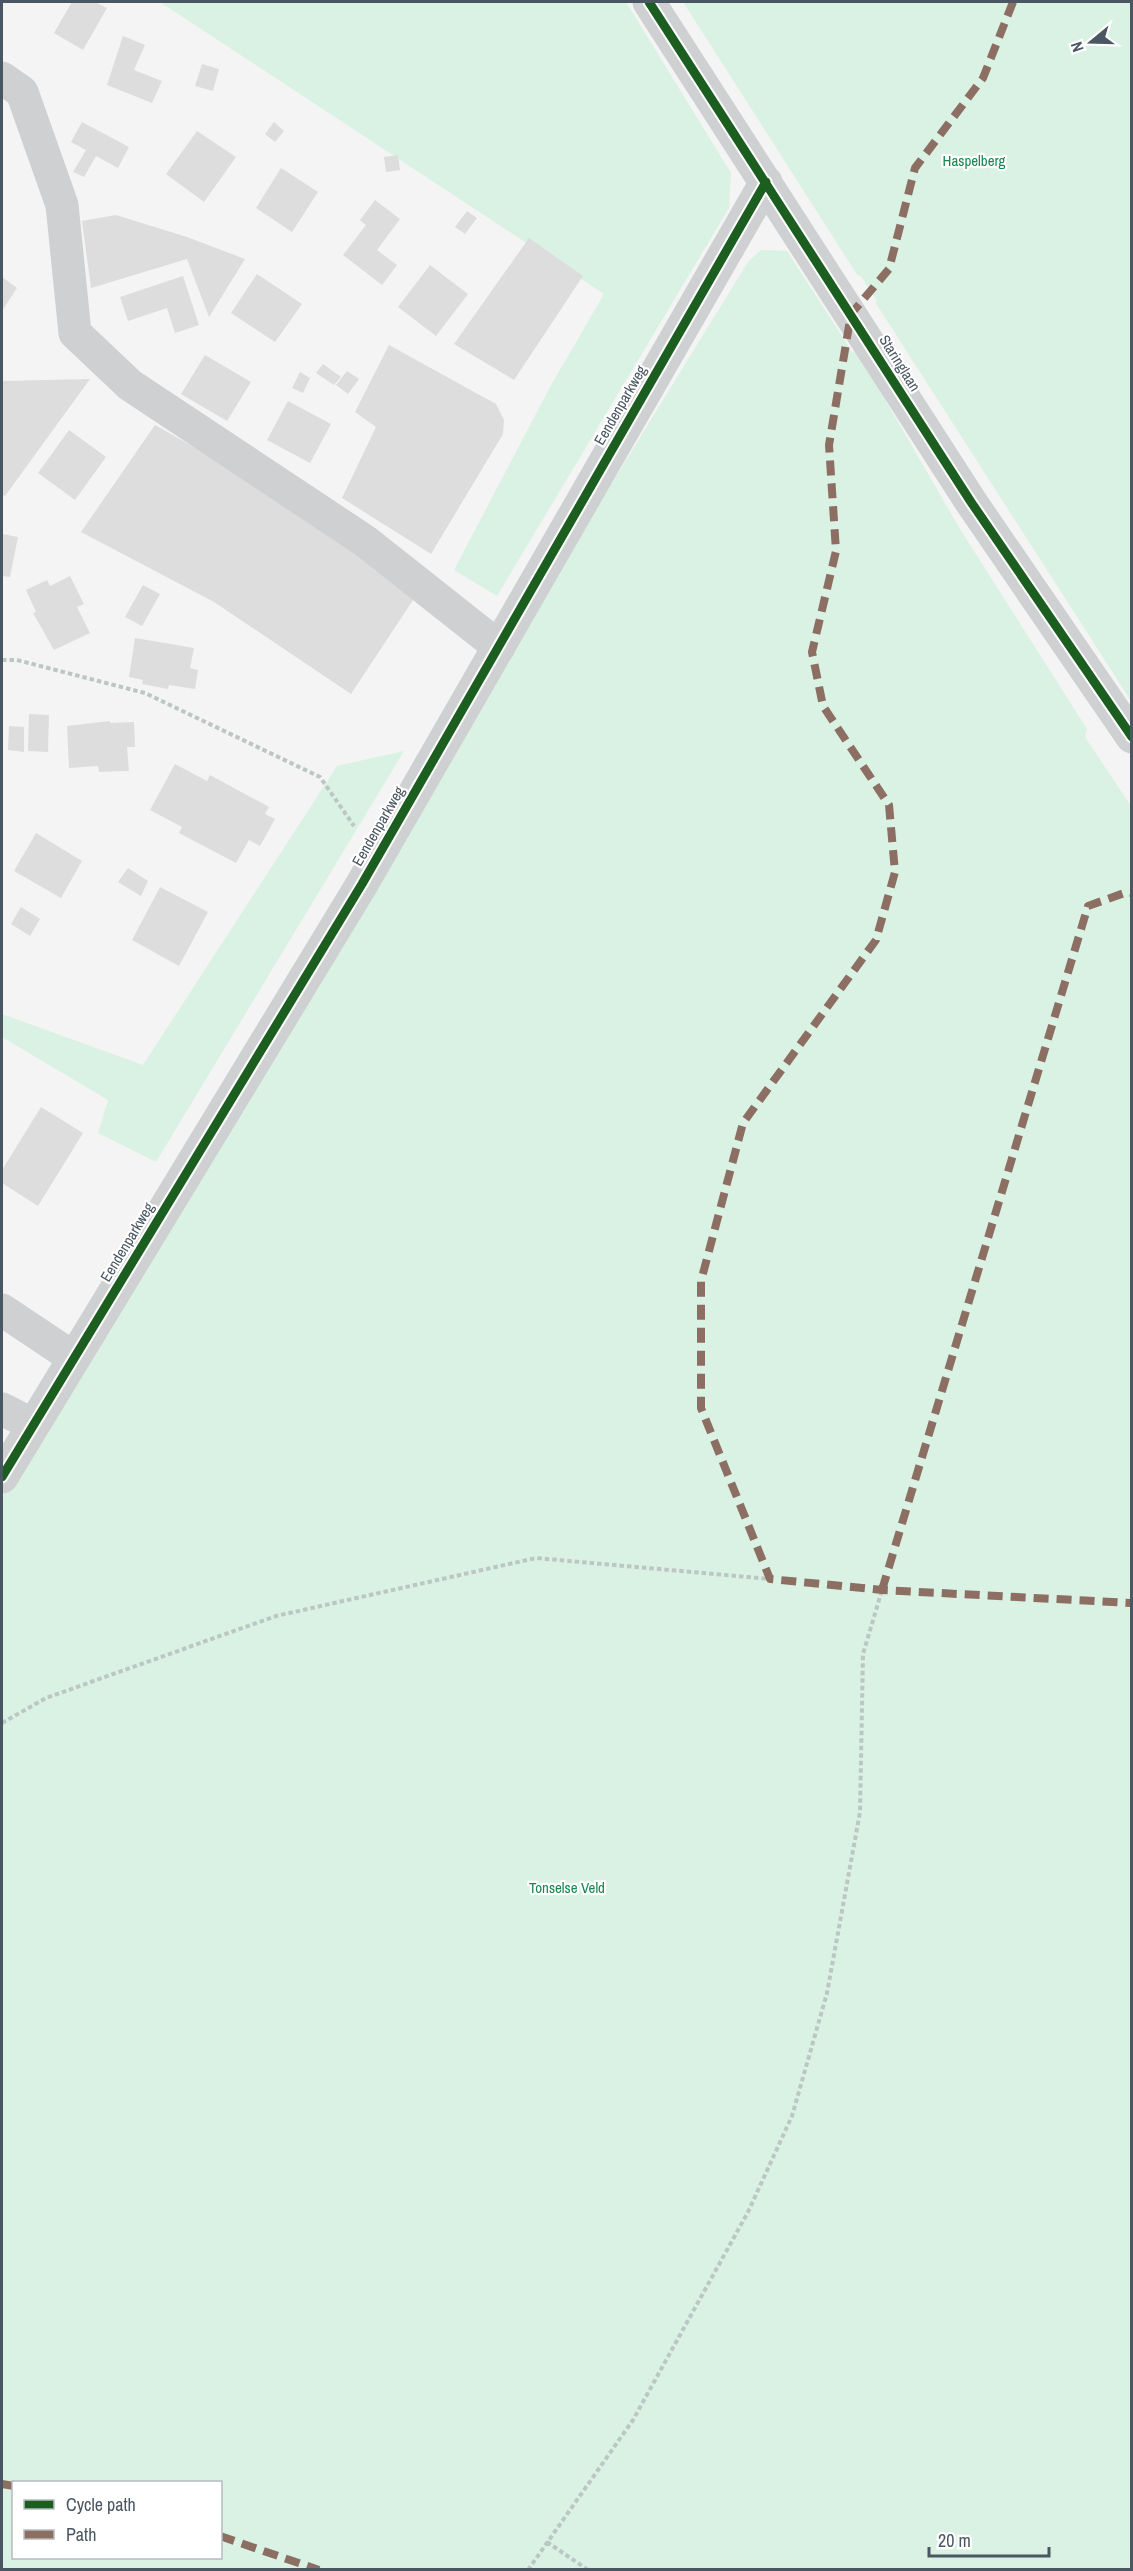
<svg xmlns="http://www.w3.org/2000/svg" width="1133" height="2571" viewBox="0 0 1133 2571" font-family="'Archivo Narrow',sans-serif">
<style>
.green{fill:#d9f2e3;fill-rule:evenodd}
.building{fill:#ddddde}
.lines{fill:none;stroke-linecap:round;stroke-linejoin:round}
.path{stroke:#bcc7c4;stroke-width:4;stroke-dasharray:4.5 3;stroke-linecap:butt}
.minor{stroke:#ced0d2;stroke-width:33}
.quiet{stroke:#8d6e63;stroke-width:8;stroke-dasharray:15 8;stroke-linecap:butt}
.cycleway-casing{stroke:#fff;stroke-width:13}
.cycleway{stroke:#1b5e20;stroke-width:9}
.labels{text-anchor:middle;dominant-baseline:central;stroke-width:4.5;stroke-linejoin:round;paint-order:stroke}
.park-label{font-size:15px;fill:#17864f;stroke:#fff}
.street-label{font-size:15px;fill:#4a5661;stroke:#fff}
</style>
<rect width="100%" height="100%" fill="#f4f4f4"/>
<path class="green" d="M 160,2 L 626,2 L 731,173 L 729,208 L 497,596 L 454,570 L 550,387 L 604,294 Z
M 683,2 L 1131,2 L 1131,701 L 875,302 L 877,301 L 860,275 L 858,276 Z
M 761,250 L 787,251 L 853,353 L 855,348 L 960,529 L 1087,729 L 1085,737 L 1131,806 L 1131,2569 L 2,2569 L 2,1497 L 298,1013 L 583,530 L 748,262 ZM 14,2482 L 220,2482 L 220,2558 L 14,2558 Z
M 404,751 L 156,1162 L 98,1133 L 108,1100 L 2,1037 L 2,1014 L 143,1065 L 337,766 Z"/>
<path class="building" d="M 72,2 L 95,2 L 107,8 L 83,50 L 54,33 Z
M 123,36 L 145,45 L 134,70 L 162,81 L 152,103 L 107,85 Z
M 202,64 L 219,69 L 213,91 L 195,86 Z
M 82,122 L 129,147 L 118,168 L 96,156 L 84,177 L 73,172 L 86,150 L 71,142 Z
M 274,122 L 284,131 L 275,142 L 265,134 Z
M 197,131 L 236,157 L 204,202 L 166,174 Z
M 398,155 L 400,170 L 386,172 L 384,157 Z
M 281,168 L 318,192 L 292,232 L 256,208 Z
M 375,200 L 400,219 L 377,250 L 397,265 L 382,285 L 343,255 L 366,225 L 360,220 Z
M 467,211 L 477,218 L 465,234 L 455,227 Z
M 116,215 L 187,237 L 245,259 L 209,317 L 187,259 L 91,288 L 82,221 Z
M 529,238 L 583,276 L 514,380 L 454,344 Z
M 430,265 L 468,294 L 436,336 L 398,307 Z
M 257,274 L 302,304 L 275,342 L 231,313 Z
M 183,276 L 199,325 L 175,333 L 167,308 L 128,321 L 120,297 Z
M 2,277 L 17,288 L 2,311 Z
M 389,345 L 496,404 L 504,420 L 503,434 L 431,554 L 342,498 L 376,427 L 355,412 Z
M 205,355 L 251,382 L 227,421 L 181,394 Z
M 323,364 L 341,377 L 334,385 L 316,373 Z
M 347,371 L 359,379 L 348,394 L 336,385 Z
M 300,372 L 310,378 L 303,393 L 292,388 Z
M 90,379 L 5,496 L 2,494 L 2,381 Z
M 288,401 L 331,424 L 310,463 L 267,440 Z
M 155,425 L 278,495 L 419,591 L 351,694 L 214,602 L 81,532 Z
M 69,430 L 106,457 L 75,500 L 38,473 Z
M 2,534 L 18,537 L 10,577 L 2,576 Z
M 70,576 L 84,604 L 77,607 L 90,633 L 54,650 L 33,613 L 36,612 L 26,590 L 47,580 L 50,586 Z
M 143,585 L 160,594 L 142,626 L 125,617 Z
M 135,638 L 194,648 L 190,668 L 198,670 L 195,689 L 169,685 L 168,689 L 142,684 L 143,680 L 129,677 Z
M 29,714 L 49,715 L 48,752 L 28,751 Z
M 110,721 L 110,723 L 134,722 L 135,747 L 127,747 L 129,771 L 99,772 L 98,766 L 69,768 L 67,726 Z
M 9,726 L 24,727 L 24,752 L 8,750 Z
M 175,764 L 207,781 L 210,775 L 269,807 L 265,814 L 275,819 L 260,846 L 249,840 L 236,863 L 179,833 L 182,827 L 150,810 Z
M 36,833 L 82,861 L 61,898 L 14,871 Z
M 128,868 L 148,881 L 141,896 L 118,882 Z
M 160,887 L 208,912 L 179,966 L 132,940 Z
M 21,907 L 40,919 L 30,936 L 11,924 Z
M 41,1107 L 83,1133 L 38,1206 L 2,1183 L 2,1170 Z"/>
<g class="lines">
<path class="path" d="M 2,660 L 17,660 L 145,693 L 320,777 L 354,826
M 2,1723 L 46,1698 L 276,1616 L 536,1558 L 770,1579
M 547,2542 L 588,2570
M 528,2570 L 633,2420 L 748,2212 L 792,2116 L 827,1993 L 860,1812 L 863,1654 L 882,1590"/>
<path class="minor" d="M 649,2 L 971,502 L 1132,737
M 2,78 L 22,92 L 62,205 L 75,333 L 130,385 L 365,541 L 499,647
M 2,1310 L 74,1358
M 2,1409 L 33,1425
M 2,1477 L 362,884 L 766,182"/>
<path class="quiet" d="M 1013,2 L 983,78 L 915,168 L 889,269 L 851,314 L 829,445 L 836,551 L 812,652 L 823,706 L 889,805 L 895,872 L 876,940 L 743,1123 L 701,1281 L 701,1408 L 770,1579 L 882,1590 L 1132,1603
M 882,1590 L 1088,906 L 1127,892 L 1132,893
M 2,2484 L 14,2486
M 220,2536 L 319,2570"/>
<defs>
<path id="cycleway" d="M 649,2 L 971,502 L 1132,737
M 2,1477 L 362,884 L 766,182"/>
</defs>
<use href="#cycleway" class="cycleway-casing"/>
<use href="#cycleway" class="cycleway"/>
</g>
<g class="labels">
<g class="park-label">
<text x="974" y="160">Haspelberg</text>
<text x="567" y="1887">Tonselse Veld</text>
</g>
<g class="street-label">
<text transform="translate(900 363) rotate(58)">Staringlaan</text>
<text transform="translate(620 405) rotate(-60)">Eendenparkweg</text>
<text transform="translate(378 826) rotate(-60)">Eendenparkweg</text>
<text transform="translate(127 1242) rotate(-59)">Eendenparkweg</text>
</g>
</g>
<rect width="1133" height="2571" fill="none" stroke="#4a5661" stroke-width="6"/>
<rect x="12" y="2481" width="210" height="78" fill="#ffffff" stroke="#b7bbc0" stroke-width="1.5"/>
<rect x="24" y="2500" width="30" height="9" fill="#1b5e20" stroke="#b7bbc0" stroke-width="1.5"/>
<text x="66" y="2511" font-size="18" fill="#4a5661">Cycle path</text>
<rect x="24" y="2530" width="30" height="9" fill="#8d6e63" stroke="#b7bbc0" stroke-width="1.5"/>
<text x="66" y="2541" font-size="18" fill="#4a5661">Path</text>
<g transform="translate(1091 42) rotate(251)" stroke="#ffffff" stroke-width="4.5" paint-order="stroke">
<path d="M0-4.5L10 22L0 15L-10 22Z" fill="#4a5661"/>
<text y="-9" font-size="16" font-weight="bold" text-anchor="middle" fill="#4a5661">N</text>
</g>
<path d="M929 2547v9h120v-9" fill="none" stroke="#4a5661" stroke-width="3"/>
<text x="938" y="2547" font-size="18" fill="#4a5661" stroke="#ffffff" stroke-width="4.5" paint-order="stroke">20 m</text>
</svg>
